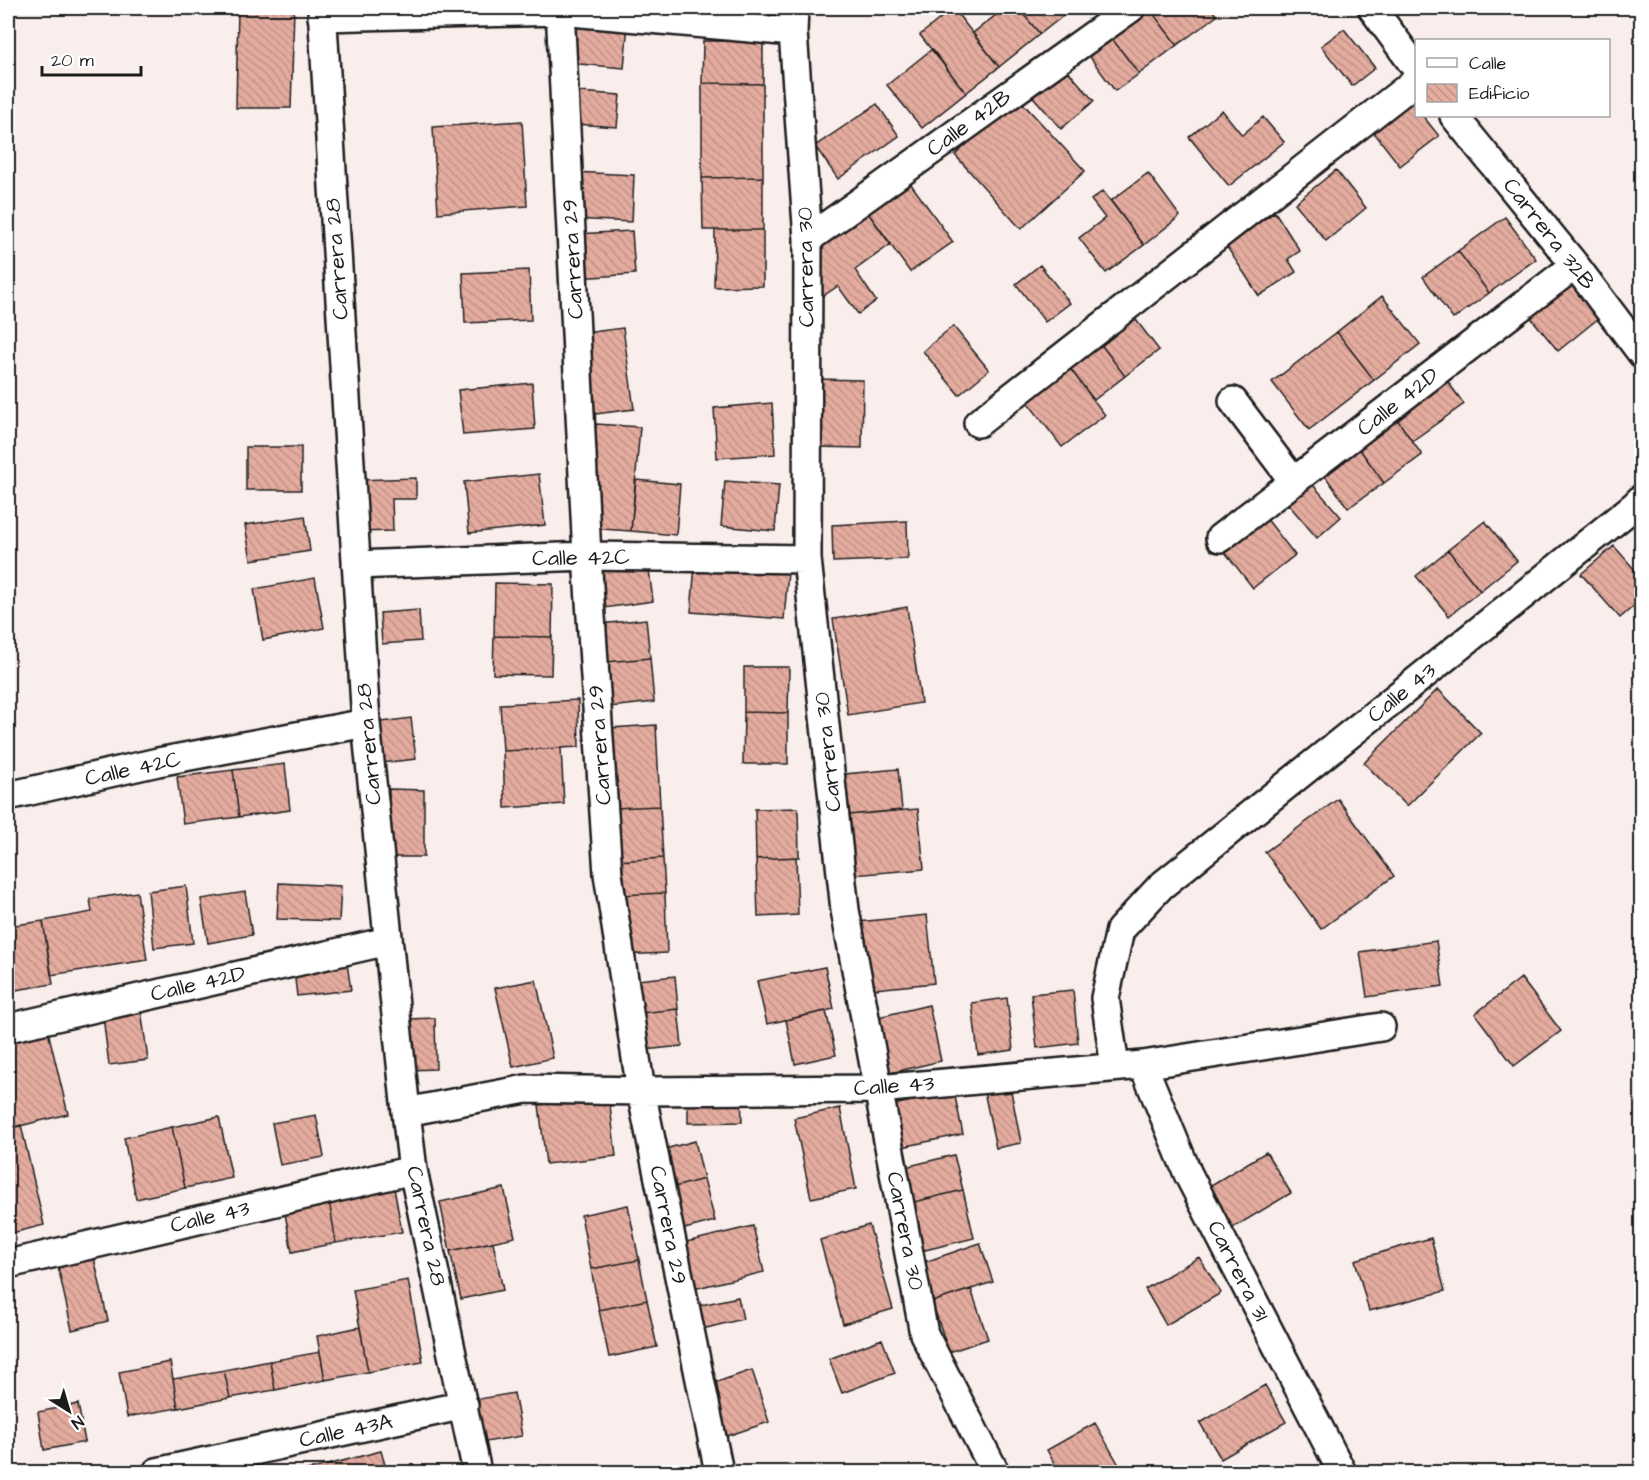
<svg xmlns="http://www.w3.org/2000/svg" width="1649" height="1480" viewBox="0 0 1649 1480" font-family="'Architects Daughter',sans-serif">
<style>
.building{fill:url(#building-back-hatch);stroke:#1c1c1c;stroke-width:1.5}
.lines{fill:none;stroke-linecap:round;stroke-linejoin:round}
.street-casing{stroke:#1c1c1c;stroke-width:32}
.street{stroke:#fff;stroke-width:27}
.labels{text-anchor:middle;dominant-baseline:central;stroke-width:4.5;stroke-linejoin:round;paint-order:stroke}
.street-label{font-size:22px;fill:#1c1c1c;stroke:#fff}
</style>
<defs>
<pattern id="building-back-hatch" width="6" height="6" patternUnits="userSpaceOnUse" patternTransform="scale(1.5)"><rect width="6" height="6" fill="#e4ab9f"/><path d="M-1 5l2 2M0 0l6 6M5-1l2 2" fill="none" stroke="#c39388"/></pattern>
</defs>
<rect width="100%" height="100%" fill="#faeeec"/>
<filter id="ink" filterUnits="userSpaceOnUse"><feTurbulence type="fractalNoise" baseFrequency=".0167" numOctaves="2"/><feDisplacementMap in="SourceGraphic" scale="12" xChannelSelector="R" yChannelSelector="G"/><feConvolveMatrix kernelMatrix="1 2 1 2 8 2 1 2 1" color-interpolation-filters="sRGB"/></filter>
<g filter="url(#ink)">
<path class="building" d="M 238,8 L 294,8 L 291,108 L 236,108 Z
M 953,8 L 999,67 L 966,93 L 920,35 Z
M 1005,8 L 1018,8 L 1040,34 L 999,67 L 973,33 Z
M 1018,8 L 1073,8 L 1040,34 Z
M 1140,8 L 1149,8 L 1177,45 L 1139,74 L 1107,32 Z
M 1149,8 L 1210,8 L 1217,16 L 1177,45 Z
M 572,18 L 628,23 L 624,68 L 568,63 Z
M 1344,29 L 1375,68 L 1352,86 L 1321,46 Z
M 1107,32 L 1139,74 L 1115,91 L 1084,49 Z
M 703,41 L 763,41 L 763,84 L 702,83 Z
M 932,49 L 966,93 L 922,128 L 887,85 Z
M 1061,63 L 1094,101 L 1061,129 L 1028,91 Z
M 702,83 L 763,84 L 763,177 L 702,178 Z
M 1404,91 L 1416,108 L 1416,116 L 1423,116 L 1439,136 L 1400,166 L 1365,121 Z
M 578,92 L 620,95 L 617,127 L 575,124 Z
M 1018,98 L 1085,171 L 1021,229 L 955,155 Z
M 877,104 L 899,136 L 838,179 L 815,146 Z
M 1222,110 L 1242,135 L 1263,117 L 1284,142 L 1229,186 L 1189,137 Z
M 522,121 L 527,206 L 438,213 L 433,127 Z
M 1336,170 L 1366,208 L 1326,241 L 1295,203 Z
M 573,172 L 634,175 L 632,222 L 572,219 Z
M 1148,173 L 1180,216 L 1144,245 L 1111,201 Z
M 905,176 L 953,242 L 910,272 L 863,206 Z
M 763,177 L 763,230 L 703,230 L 702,178 Z
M 1103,191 L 1144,245 L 1106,273 L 1079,238 L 1105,218 L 1091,200 Z
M 863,206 L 891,244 L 855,270 L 876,301 L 858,314 L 838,286 L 823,296 L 810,245 Z
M 1275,212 L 1300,251 L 1288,259 L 1296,272 L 1259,296 L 1225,244 Z
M 1505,217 L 1536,259 L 1489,293 L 1458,251 Z
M 715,230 L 763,230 L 763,286 L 714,287 Z
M 632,231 L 635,274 L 579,278 L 576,234 Z
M 1458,251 L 1489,293 L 1453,319 L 1423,277 Z
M 1040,265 L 1070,303 L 1045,322 L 1016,284 Z
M 529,270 L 531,320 L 465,323 L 463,273 Z
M 1570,281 L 1599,318 L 1558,351 L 1528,314 Z
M 1382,296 L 1420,344 L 1374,380 L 1337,332 Z
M 1130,312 L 1159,350 L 1125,376 L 1096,338 Z
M 953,326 L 989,370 L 959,395 L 923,351 Z
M 623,328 L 634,409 L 588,415 L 577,334 Z
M 1337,332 L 1374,380 L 1309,430 L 1272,382 Z
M 1096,338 L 1125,376 L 1094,400 L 1065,362 Z
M 1065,362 L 1105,415 L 1062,447 L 1022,395 Z
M 1443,375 L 1464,404 L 1412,441 L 1392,412 Z
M 815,379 L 863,380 L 862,448 L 814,447 Z
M 532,383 L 535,429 L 463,435 L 458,390 Z
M 772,403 L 775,454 L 717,458 L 714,408 Z
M 1392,412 L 1422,455 L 1384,483 L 1353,440 Z
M 596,424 L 640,427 L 631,531 L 587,528 Z
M 1353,440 L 1384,483 L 1348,508 L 1318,466 Z
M 246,447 L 301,447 L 301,490 L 246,490 Z
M 539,474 L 545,525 L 469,533 L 464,482 Z
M 416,478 L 416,499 L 392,499 L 393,531 L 358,532 L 357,480 Z
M 1307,478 L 1341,517 L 1317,538 L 1283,498 Z
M 636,480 L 680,484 L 676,535 L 631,531 Z
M 725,481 L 779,485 L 775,531 L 721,526 Z
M 305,516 L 310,551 L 251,560 L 245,525 Z
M 1266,518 L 1295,555 L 1253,588 L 1224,551 Z
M 907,521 L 908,559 L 833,562 L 832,525 Z
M 1485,521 L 1517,561 L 1480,591 L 1448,550 Z
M 1614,546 L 1642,578 L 1642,599 L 1620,618 L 1581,574 Z
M 1448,550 L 1480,591 L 1449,616 L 1416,576 Z
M 648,562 L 653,601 L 597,609 L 592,570 Z
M 695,565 L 788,572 L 784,619 L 691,612 Z
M 315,578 L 324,628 L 263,640 L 254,589 Z
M 495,583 L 553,584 L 552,637 L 494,636 Z
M 907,607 L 921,703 L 848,715 L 833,619 Z
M 419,610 L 421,641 L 382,644 L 380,613 Z
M 646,619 L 650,658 L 606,662 L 601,624 Z
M 494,636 L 552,637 L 551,675 L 493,674 Z
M 650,658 L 654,702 L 610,707 L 606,662 Z
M 744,667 L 789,667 L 788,713 L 744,712 Z
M 1438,689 L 1481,733 L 1407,806 L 1364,763 Z
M 578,700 L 579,747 L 503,751 L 500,704 Z
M 744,712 L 788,713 L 788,764 L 743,764 Z
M 411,718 L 416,759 L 372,764 L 367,724 Z
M 656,725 L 660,806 L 614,808 L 610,728 Z
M 561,748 L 564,804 L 505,808 L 503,751 Z
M 285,764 L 290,810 L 239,817 L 233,770 Z
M 898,769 L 902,810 L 848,815 L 845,774 Z
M 233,770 L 239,817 L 183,824 L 177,777 Z
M 389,789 L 424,790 L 424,857 L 388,857 Z
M 1338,799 L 1394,876 L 1321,929 L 1265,852 Z
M 660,806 L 663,858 L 617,861 L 614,808 Z
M 798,808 L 799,857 L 756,859 L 755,809 Z
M 918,809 L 924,869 L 853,875 L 848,815 Z
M 796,857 L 798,915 L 758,917 L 756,859 Z
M 663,858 L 665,893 L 618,895 L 617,861 Z
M 279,883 L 341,886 L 339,921 L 277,919 Z
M 186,886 L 193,943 L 154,948 L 148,891 Z
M 137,892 L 147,960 L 51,975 L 43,921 L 92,912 L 90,899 Z
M 245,892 L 252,935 L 208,943 L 201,899 Z
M 665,893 L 667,953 L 621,955 L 618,895 Z
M 927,915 L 934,983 L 865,990 L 858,922 Z
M 43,921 L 53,984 L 9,991 L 8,926 Z
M 1436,941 L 1443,986 L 1367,997 L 1360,952 Z
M 346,957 L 351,990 L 297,996 L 293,963 Z
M 825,967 L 834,1009 L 767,1024 L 757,981 Z
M 675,976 L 678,1009 L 631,1014 L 628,981 Z
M 1521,978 L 1561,1031 L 1514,1066 L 1475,1014 Z
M 536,980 L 553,1058 L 513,1067 L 495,988 Z
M 1073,990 L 1078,1043 L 1037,1048 L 1031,994 Z
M 1007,998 L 1013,1050 L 978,1055 L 972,1003 Z
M 140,1002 L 148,1060 L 109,1065 L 102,1008 Z
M 929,1005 L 941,1061 L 890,1073 L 878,1017 Z
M 678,1009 L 682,1046 L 635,1051 L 631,1014 Z
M 826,1011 L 836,1055 L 795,1064 L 786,1020 Z
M 435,1018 L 436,1069 L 408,1070 L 407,1019 Z
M 46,1023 L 68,1114 L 8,1129 L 8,1033 Z
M 1010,1086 L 1021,1143 L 996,1148 L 984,1091 Z
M 954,1092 L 963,1134 L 893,1149 L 884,1107 Z
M 688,1093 L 741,1093 L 742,1122 L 688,1123 Z
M 609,1097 L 616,1156 L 546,1164 L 539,1105 Z
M 840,1108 L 856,1189 L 811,1198 L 794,1118 Z
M 316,1115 L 324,1157 L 280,1165 L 272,1123 Z
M 219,1117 L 232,1178 L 185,1188 L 172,1127 Z
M 21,1125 L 44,1225 L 8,1234 L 8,1129 Z
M 172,1127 L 185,1188 L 136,1199 L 124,1138 Z
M 695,1141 L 704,1179 L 667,1189 L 657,1151 Z
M 1266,1152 L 1291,1193 L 1226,1232 L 1201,1191 Z
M 954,1155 L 963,1190 L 902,1205 L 893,1170 Z
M 704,1179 L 715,1221 L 677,1231 L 667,1189 Z
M 394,1188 L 402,1232 L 336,1243 L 329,1200 Z
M 504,1188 L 515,1237 L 450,1251 L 440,1202 Z
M 963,1190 L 974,1238 L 913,1253 L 902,1205 Z
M 329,1200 L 336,1243 L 292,1252 L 284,1208 Z
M 628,1205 L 639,1260 L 591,1269 L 581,1215 Z
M 869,1225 L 893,1309 L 843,1324 L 820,1240 Z
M 753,1226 L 764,1272 L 693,1289 L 682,1243 Z
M 1431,1238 L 1445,1291 L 1369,1311 L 1355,1260 Z
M 493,1242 L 503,1290 L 461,1299 L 450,1251 Z
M 980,1243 L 993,1282 L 932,1302 L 919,1264 Z
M 93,1253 L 108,1321 L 72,1330 L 57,1262 Z
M 1199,1257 L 1221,1293 L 1166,1325 L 1145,1289 Z
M 639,1260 L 647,1300 L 599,1310 L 591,1269 Z
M 408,1280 L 423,1362 L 368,1372 L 353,1290 Z
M 971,1289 L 988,1339 L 949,1352 L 932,1302 Z
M 738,1297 L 743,1319 L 698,1330 L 692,1307 Z
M 647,1300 L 657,1347 L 609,1357 L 599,1310 Z
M 360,1327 L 368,1372 L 325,1380 L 317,1336 Z
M 882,1339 L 895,1373 L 842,1393 L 829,1359 Z
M 320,1352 L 325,1380 L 275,1390 L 270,1361 Z
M 270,1361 L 275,1390 L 230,1398 L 224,1370 Z
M 170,1362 L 178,1408 L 127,1417 L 119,1372 Z
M 224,1370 L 230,1398 L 178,1408 L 173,1379 Z
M 752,1370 L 769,1422 L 727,1436 L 711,1384 Z
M 1265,1385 L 1286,1422 L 1221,1459 L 1200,1423 Z
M 514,1393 L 522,1436 L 480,1443 L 473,1400 Z
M 78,1404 L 85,1442 L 44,1450 L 38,1412 Z
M 1095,1423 L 1123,1472 L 1059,1472 L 1047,1450 Z
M 381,1451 L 387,1472 L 300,1472 Z"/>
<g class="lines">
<defs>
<path id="street" d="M 322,8 L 366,723 L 406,1112 L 413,1170 L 477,1472
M 560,8 L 587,556 L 608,874 L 641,1091 L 719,1472
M 794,8 L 793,32 L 808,239 L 807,559 L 845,910 L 924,1334 L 995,1472
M 1372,8 L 1416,68
M 322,17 L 560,11 L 793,32
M 1454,116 L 1575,265 L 1642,354
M 808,239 L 1131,8
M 1233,401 L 1294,482
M 978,423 L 1416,81
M 1220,538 L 1575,265
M 356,565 L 587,556 L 807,559
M 8,796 L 158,762 L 366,723
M 8,1028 L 388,941
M 1143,1065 L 1188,1174 L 1342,1472
M 1115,1067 L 1105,998 L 1120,930 L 1161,886 L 1634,506 L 1642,498
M 406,1112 L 526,1089 L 641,1091 L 878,1089 L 1143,1065 L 1381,1027
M 8,1264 L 413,1170
M 157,1472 L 464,1405"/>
</defs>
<use href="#street" class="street-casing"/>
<use href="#street" class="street"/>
</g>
</g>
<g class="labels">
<g class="street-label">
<text transform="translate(969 123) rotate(-36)">Calle 42B</text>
<text transform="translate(1549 234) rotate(52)">Carrera 32B</text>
<text transform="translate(337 259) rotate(-94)">Carrera 28</text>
<text transform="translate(573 259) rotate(-93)">Carrera 29</text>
<text transform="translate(806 267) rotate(-91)">Carrera 30</text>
<text transform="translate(1398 402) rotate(-38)">Calle 42D</text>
<text transform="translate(581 558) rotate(-1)">Calle 42C</text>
<text transform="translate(1402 693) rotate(-39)">Calle 43</text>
<text transform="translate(369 744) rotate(-95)">Carrera 28</text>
<text transform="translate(600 745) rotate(-94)">Carrera 29</text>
<text transform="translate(828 752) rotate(-96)">Carrera 30</text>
<text transform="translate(133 769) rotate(-12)">Calle 42C</text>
<text transform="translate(198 984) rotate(-13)">Calle 42D</text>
<text transform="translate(894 1086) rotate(-4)">Calle 43</text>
<text transform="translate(210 1217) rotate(-13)">Calle 43</text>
<text transform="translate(668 1225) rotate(79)">Carrera 29</text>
<text transform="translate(426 1226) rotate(78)">Carrera 28</text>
<text transform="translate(905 1231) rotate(79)">Carrera 30</text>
<text transform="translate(1238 1271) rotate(63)">Carrera 31</text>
<text transform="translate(346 1431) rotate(-12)">Calle 43A</text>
</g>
</g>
<rect width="1649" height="1480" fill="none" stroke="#fff" stroke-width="30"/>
<rect x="15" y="15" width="1619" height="1450" fill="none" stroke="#1c1c1c" stroke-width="2" filter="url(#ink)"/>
<rect x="1415" y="39" width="195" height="78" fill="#ffffff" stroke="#a4a4a4" stroke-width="1.5"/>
<rect x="1427" y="58" width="30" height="9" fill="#ffffff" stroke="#a4a4a4" stroke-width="1.5"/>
<text x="1469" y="69" font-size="18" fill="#1c1c1c">Calle</text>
<rect x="1427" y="84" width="30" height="18" fill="url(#building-back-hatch)" stroke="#a4a4a4" stroke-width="1.5"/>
<text x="1469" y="99" font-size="18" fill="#1c1c1c">Edificio</text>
<g transform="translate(69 1411) rotate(143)" stroke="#ffffff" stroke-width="4.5" paint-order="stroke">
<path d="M0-4.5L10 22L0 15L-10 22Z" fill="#1c1c1c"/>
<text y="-9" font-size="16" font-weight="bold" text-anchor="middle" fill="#1c1c1c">N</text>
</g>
<path d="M42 66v9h99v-9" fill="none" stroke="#1c1c1c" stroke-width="3"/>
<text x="51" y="66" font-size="18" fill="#1c1c1c" stroke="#ffffff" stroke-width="4.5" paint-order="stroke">20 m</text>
</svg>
